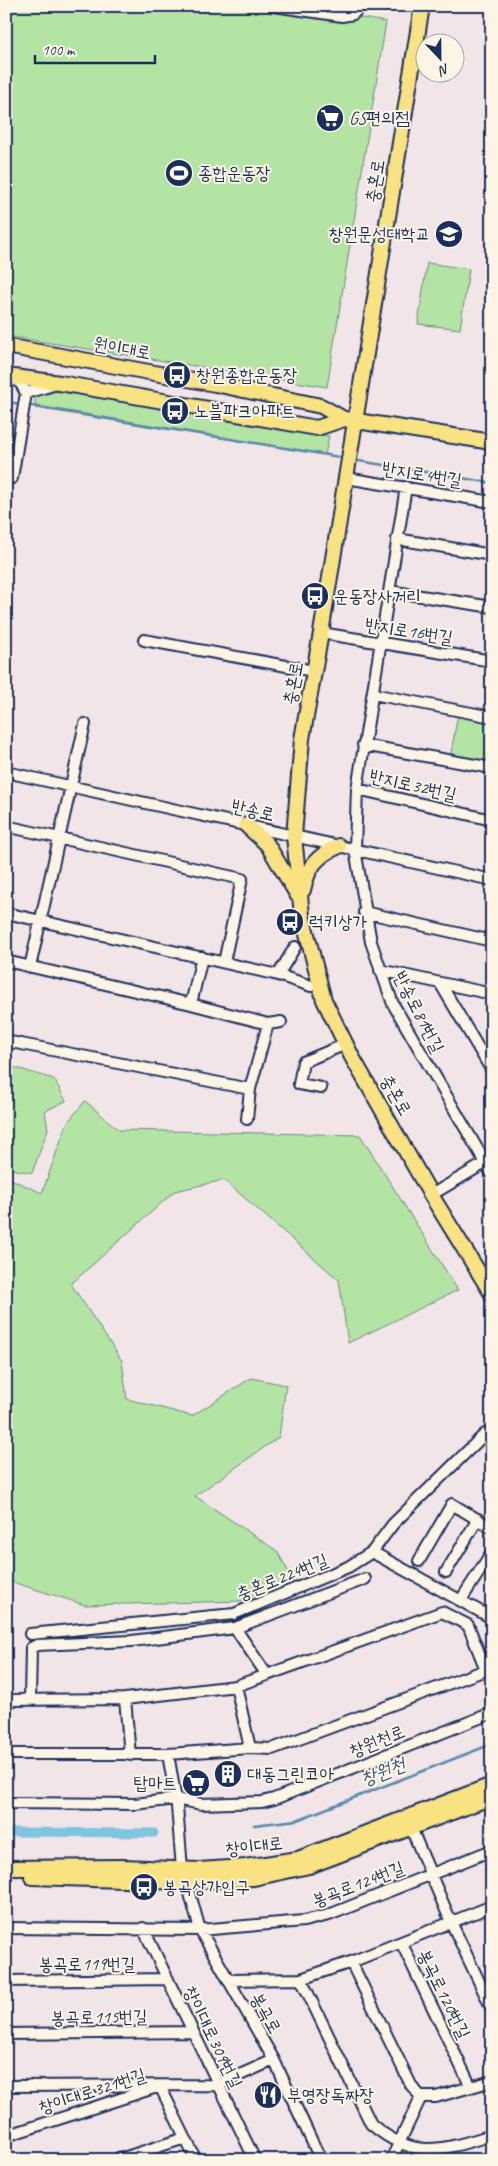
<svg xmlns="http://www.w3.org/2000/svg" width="498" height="2166" viewBox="0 0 498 2166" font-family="Caveat,'Poor Story',sans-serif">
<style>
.green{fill:#b3e4a4;stroke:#678a81}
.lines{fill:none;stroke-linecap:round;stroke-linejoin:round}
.stream{stroke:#5689ab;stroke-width:2.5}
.canal{stroke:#7ec5df;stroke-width:9}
.minor-casing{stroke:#1b2f5e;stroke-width:14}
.major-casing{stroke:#1b2f5e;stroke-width:18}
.minor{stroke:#fcf5e5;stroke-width:10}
.major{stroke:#f8e281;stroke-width:14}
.labels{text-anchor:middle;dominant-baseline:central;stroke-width:4;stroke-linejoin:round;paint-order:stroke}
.poi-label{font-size:18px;fill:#1b2f5e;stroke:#fcf5e5;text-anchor:start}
.street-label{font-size:18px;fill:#1b2f5e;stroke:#fcf5e5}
.water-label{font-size:19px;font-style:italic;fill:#34547e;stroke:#fcf5e5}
</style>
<rect width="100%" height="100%" fill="#f2e5e8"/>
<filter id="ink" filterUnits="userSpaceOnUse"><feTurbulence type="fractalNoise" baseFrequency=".02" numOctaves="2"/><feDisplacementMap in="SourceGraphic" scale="10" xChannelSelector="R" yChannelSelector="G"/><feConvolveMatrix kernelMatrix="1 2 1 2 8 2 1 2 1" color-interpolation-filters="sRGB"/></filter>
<g filter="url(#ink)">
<path class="green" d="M 6,6 L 290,6 L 386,22 L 327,387 L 6,336 Z
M 427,263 L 469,269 L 460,329 L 418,324 Z
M 42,389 L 329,436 L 325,455 L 35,408 L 35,395 Z
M 458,714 L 492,719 L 492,765 L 450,758 Z
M 6,1065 L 54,1079 L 66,1101 L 45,1111 L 48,1129 L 32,1173 L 6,1168 Z
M 85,1101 L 119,1130 L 360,1135 L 458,1290 L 348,1343 L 339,1280 L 224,1180 L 175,1191 L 71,1284 L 122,1361 L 127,1399 L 192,1416 L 251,1378 L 286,1385 L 279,1437 L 195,1496 L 277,1551 L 293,1580 L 242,1601 L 85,1605 L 6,1580 L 6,1177 L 42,1193 L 67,1123 Z"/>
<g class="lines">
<path class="stream" d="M 6,402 L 22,404
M 27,405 L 345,458
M 353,460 L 492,483
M 254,1825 L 297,1820 L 492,1744"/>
<path class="canal" d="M 6,1832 L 154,1833"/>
<defs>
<path id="minor" d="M 274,6 L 342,16 L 353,14 L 361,6
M 12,377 L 21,384 L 26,393 L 12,478
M 26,393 L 57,384
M 346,478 L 492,502
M 406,487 L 357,789 L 355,849 L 371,942 L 393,1004 L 492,1174
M 397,539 L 492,555
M 389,591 L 492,607
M 321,633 L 492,661
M 144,640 L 314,671
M 373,694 L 492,717
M 363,745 L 492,768
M 6,772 L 492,880
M 357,789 L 492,820
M 6,826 L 242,879 L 224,962
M 364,912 L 492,941
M 6,913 L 278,975 L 311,986
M 6,961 L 191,1004 L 268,1024 L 281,1022
M 30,967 L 85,724
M 380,970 L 492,994
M 278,975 L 295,947
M 440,983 L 492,1071
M 191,1004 L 202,957
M 6,1041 L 250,1089 L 247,1119
M 321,1088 L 299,1084 L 303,1062 L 346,1044
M 250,1089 L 268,1024
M 431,1195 L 492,1159
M 372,1552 L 492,1618
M 419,1561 L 452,1504 L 492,1528
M 446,1572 L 478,1519
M 461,1600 L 492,1552
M 30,1634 L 234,1614 L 348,1567 L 372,1552 L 393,1524 L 485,1434 L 492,1433
M 267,1675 L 235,1628 L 365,1579
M 236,1686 L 250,1748
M 125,1699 L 130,1755
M 6,1700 L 125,1699 L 236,1686 L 442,1612 L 468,1625 L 486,1670
M 30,1700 L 31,1648 L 37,1645 L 132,1641 L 235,1628
M 6,1754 L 168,1754 L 250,1748 L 272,1749 L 491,1668
M 168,1754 L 177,1806 L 183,1882 L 189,1890 L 200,1930 L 274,2060 L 317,2152 L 323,2160
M 6,1803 L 135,1804 L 176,1799 L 201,1804 L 262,1802 L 274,1799 L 492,1713
M 411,1828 L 451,1922 L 492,2009
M 6,1928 L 200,1930 L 304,1921 L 329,1915 L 492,1850
M 143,1928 L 255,2160
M 401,1942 L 471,2087
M 351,1962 L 411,2085 L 421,2097
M 301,1979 L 371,2124 C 414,2161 442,2150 492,2135
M 229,1980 L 301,1979 L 351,1962 L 492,1906
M 6,1981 L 168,1979
M 6,2034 L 192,2032
M 6,2086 L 217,2085 L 274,2060
M 6,2136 L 160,2086 L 196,2160
M 6,2152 L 9,2160
M 117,2160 L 185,2138
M 391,2160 L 421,2097 L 436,2097 L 492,2081"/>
<path id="major" d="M 422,6 L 321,633 L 302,739 L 294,836 L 302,915 L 324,1000 L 352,1057 L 431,1195 L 492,1294
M 6,346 L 215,384 L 321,406 L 344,419 L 492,442
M 6,376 L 60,383 L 317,428 L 344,419
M 246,825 L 267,844 L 298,896
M 303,890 C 308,867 316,856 339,846
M 6,1868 L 122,1867 L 199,1870 L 245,1867 L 298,1859 L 492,1785
M 32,1877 L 183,1882 L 254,1878 L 309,1866 L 492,1797"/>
</defs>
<use href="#minor" class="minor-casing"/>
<use href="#major" class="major-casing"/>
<use href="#minor" class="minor"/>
<use href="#major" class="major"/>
</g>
</g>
<defs>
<symbol id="supermarket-disc" viewBox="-11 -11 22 22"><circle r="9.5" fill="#1b2f5e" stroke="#fcf5e5"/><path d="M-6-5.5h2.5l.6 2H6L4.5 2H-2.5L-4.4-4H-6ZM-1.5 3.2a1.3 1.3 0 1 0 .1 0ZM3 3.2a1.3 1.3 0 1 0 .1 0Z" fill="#fff"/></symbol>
<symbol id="stadium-disc" viewBox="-11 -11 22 22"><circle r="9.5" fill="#1b2f5e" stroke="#fcf5e5"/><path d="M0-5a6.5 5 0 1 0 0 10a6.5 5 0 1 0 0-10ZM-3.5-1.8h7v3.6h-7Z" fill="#fff"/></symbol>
<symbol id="university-disc" viewBox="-11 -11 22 22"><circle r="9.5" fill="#1b2f5e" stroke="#fcf5e5"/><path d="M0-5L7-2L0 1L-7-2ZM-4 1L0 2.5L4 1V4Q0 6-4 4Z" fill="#fff"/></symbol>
<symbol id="bus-disc" viewBox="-11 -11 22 22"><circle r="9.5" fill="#1b2f5e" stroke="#fcf5e5"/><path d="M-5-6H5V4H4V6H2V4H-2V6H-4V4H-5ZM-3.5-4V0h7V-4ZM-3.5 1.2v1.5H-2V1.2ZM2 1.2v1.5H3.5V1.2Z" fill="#fff"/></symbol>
<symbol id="building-disc" viewBox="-11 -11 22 22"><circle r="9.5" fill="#1b2f5e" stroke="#fcf5e5"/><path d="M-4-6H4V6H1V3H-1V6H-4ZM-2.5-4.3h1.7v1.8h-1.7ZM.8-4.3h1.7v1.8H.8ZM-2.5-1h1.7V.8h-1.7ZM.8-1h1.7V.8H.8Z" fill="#fff"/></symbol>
<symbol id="restaurant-disc" viewBox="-11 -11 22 22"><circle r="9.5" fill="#1b2f5e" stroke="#fcf5e5"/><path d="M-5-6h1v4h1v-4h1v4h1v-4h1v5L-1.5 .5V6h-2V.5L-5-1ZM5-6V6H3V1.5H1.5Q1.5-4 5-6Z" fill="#fff"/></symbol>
</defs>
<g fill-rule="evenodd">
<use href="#supermarket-disc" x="314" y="102" width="32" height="32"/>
<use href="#stadium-disc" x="163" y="157" width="32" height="32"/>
<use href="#university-disc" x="433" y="218" width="32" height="32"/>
<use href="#bus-disc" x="161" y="359" width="32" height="32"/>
<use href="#bus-disc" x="159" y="395" width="32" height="32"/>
<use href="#bus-disc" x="299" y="580" width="32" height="32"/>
<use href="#bus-disc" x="274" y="906" width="32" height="32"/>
<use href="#building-disc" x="212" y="1758" width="32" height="32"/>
<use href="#supermarket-disc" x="180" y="1767" width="32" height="32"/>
<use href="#bus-disc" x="128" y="1871" width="32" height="32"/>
<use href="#restaurant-disc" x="252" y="2079" width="32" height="32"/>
</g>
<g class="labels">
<g class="poi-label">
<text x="349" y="118">GS편의점</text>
<text x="198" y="173">종합운동장</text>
<text x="430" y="234" text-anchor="end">창원문성대학교</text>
<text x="196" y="375">창원종합운동장</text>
<text x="194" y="411">노블파크아파트</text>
<text x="334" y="596">운동장사거리</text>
<text x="309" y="922">럭키상가</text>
<text x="247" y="1774">대동그린코아</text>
<text x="177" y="1783" text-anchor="end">탑마트</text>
<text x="163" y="1887">봉곡상가입구</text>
<text x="287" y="2095">부영장독짜장</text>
</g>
<g class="street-label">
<text transform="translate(375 181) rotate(-81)">충혼로</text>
<text transform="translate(122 348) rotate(10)">원이대로</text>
<text transform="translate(422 474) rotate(9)">반지로4번길</text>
<text transform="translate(409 631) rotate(9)">반지로16번길</text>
<text transform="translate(293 683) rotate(-80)">충혼로</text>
<text transform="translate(413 785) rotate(13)">반지로32번길</text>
<text transform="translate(253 810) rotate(13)">반송로</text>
<text transform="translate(419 1012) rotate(63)">반송로81번길</text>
<text transform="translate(396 1095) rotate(60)">충혼로</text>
<text transform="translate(282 1577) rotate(-22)">충혼로224번길</text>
<text transform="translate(377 1741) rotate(-22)">창원천로</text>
<text transform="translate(254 1846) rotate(-7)">창이대로</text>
<text transform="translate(358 1884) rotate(-21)">봉곡로124번길</text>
<text x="87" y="1964">봉곡로119번길</text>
<text transform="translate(444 1994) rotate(64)">봉곡로120번길</text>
<text transform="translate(266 2013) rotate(61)">봉곡로</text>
<text transform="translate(99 2017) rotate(-1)">봉곡로115번길</text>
<text transform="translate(213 2037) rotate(64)">창이대로309번길</text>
<text transform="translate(92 2091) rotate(-18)">창이대로321번길</text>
</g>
<g class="water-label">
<text transform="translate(383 1772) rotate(-21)">창원천</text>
</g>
</g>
<rect width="498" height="2166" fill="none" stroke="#fcf5e5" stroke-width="25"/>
<rect x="12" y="12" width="473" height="2141" fill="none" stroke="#1b2f5e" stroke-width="2" filter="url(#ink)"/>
<g transform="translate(440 58) rotate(158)"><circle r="24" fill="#fcf5e5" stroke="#a2a6af"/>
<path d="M0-4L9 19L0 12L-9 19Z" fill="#1b2f5e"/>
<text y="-8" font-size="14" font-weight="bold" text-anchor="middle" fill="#1b2f5e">N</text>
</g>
<path d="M35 55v8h120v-8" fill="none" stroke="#1b2f5e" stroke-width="2.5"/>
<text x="42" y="55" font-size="15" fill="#1b2f5e" stroke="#fcf5e5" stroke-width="4" paint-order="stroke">100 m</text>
</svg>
